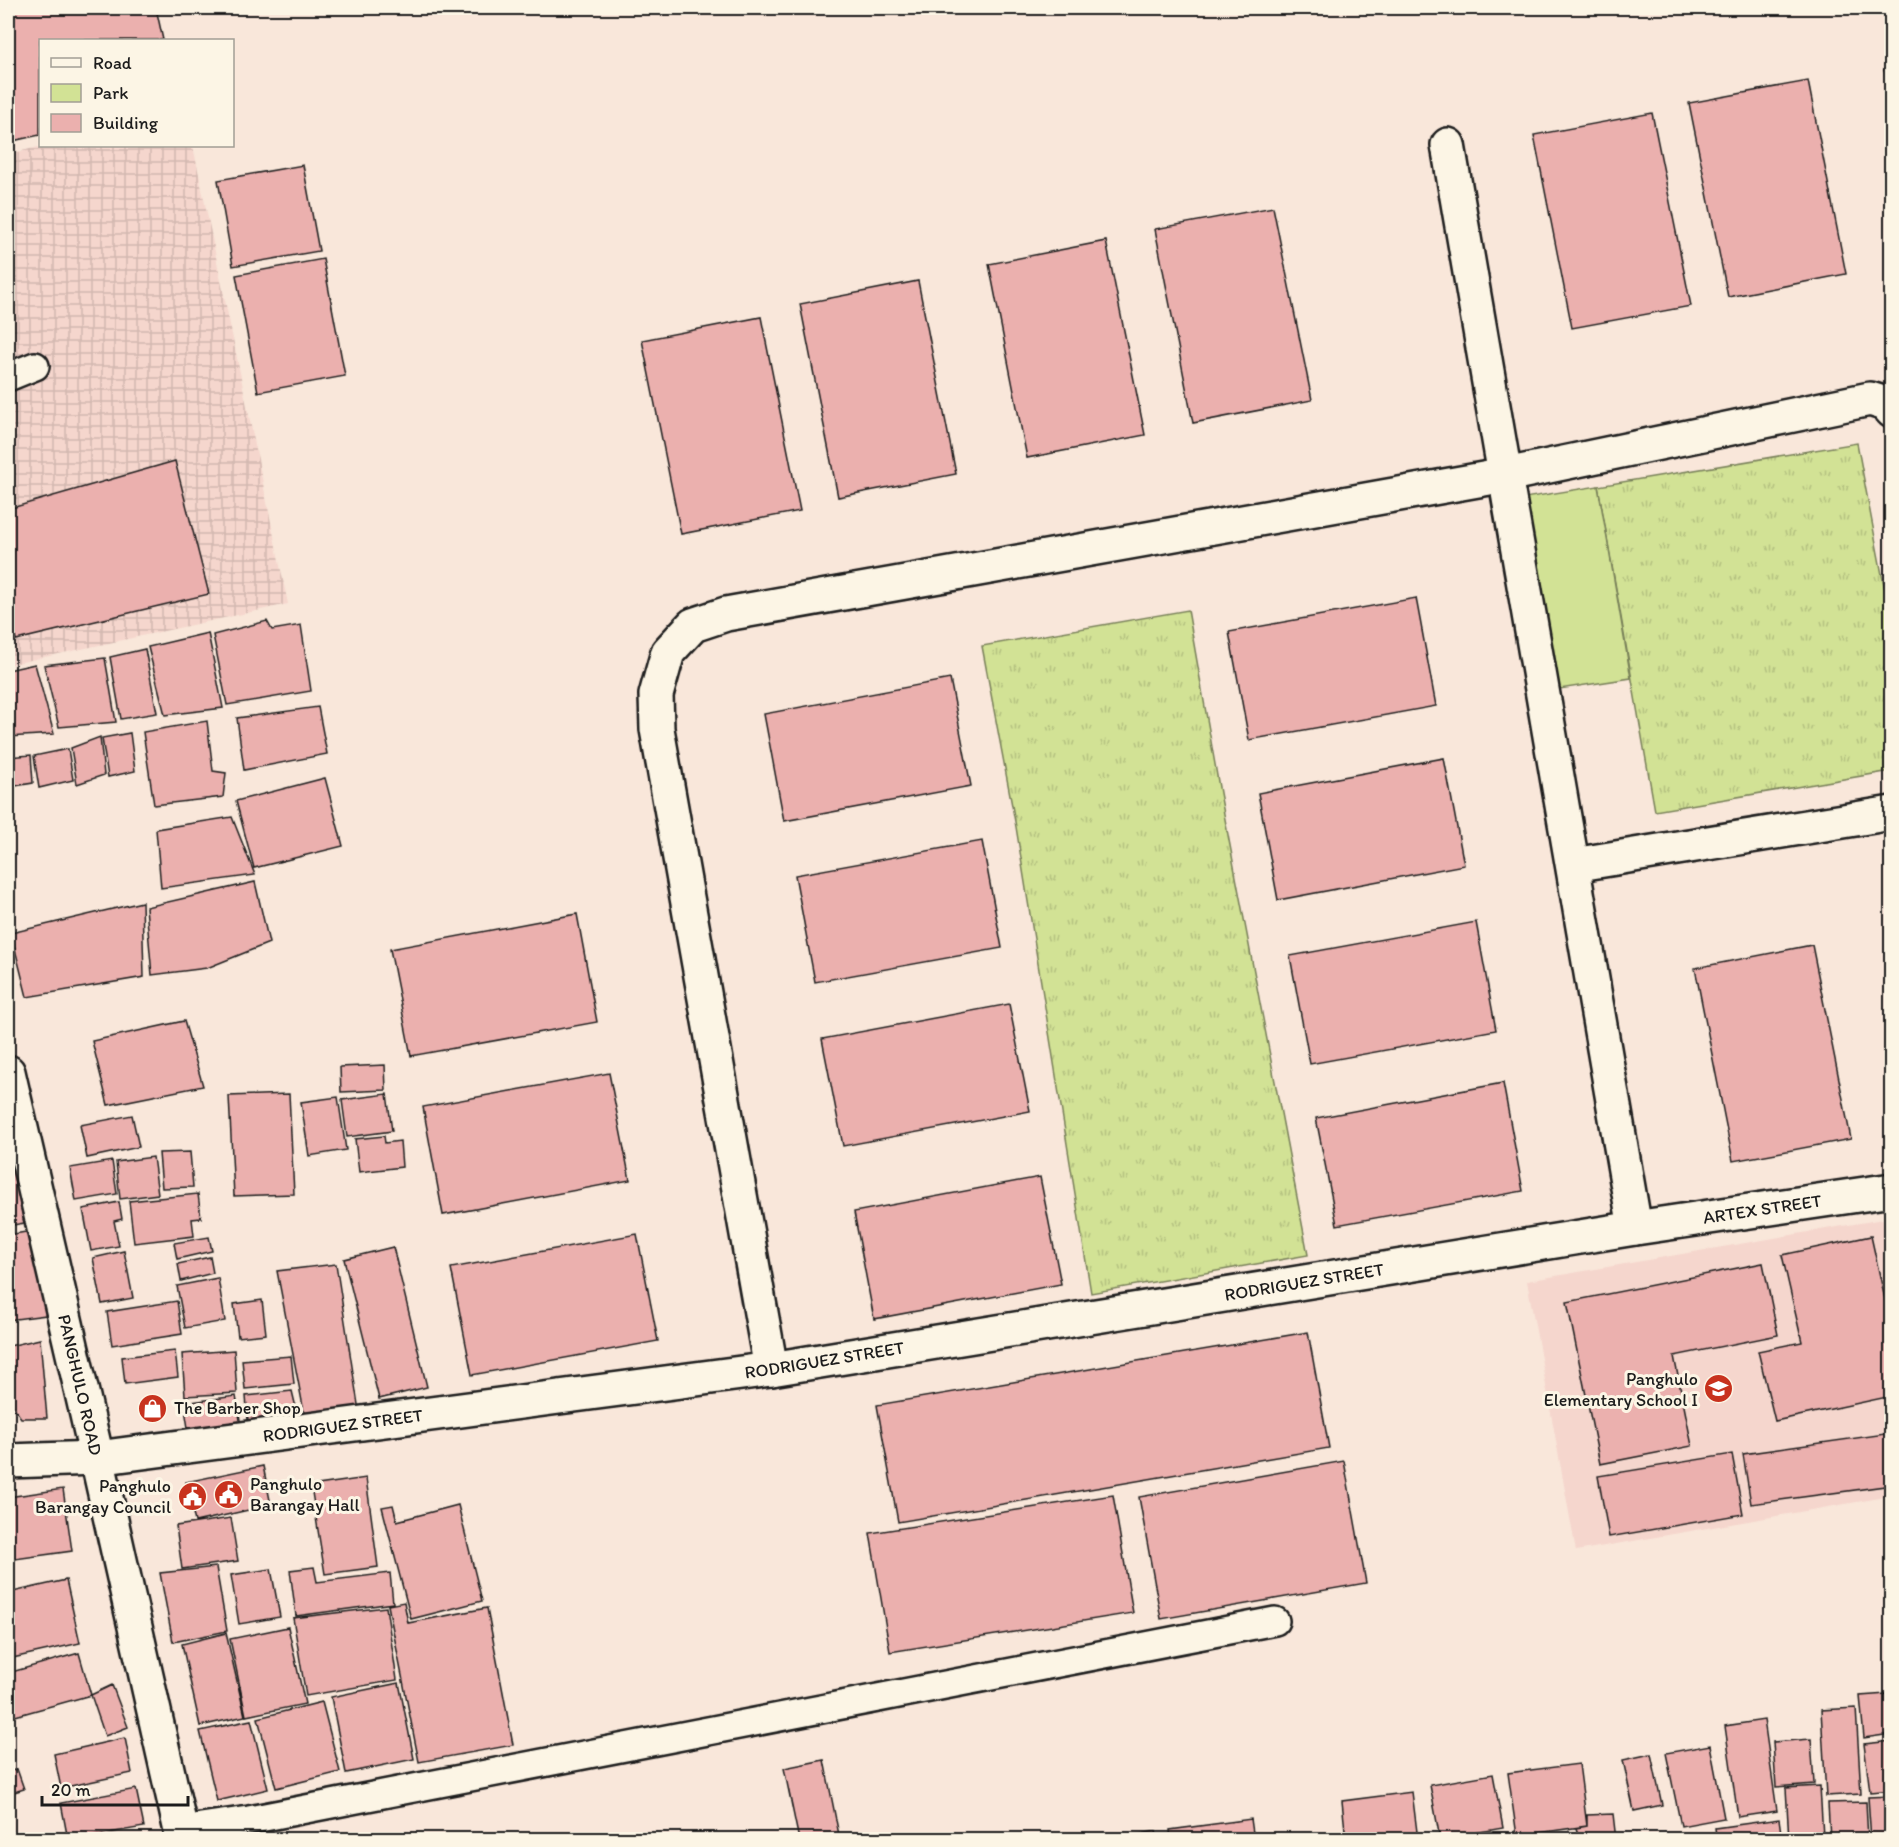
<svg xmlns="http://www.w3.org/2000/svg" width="1899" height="1847" viewBox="0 0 1899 1847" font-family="Itim,sans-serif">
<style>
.built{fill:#f5d6cd}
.industrial{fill:url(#industrial-grid)}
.grass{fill:url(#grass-tufts);stroke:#777f58;stroke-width:1.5}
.park{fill:#d2e295;stroke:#777f58;stroke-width:1.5}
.building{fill:#ebb0ae;stroke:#1c1c1c;stroke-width:1.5}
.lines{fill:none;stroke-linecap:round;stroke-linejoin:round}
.lane-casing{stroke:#1c1c1c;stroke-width:32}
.street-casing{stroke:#1c1c1c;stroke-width:38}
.secondary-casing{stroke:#1c1c1c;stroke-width:38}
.lane{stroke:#fcf5e5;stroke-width:27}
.street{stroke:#fcf5e5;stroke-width:33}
.secondary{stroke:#fcf5e5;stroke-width:33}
.labels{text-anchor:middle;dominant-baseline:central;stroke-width:6;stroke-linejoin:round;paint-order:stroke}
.street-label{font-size:18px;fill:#1c1c1c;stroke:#fcf5e5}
.poi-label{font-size:18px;fill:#1c1c1c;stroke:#fcf5e5;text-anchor:end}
</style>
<defs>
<pattern id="industrial-grid" width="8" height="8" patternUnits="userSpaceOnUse" patternTransform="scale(1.5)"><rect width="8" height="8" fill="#f5d6cd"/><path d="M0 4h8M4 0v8" fill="none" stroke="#d1b7af"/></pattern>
<pattern id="grass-tufts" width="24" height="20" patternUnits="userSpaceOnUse" patternTransform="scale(1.5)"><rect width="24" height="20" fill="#d2e295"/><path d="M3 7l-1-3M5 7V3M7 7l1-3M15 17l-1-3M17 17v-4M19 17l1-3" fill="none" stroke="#b4c180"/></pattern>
</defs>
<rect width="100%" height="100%" fill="#f9e7da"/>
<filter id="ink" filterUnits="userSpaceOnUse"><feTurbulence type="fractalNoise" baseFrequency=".0167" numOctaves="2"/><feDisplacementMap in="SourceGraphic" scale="12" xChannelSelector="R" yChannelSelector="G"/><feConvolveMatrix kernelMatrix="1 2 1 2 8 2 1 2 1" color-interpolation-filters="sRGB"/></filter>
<g filter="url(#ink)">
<path class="built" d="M 1883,1219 L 1892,1268 L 1891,1496 L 1576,1551 L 1527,1281 Z"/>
<path class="industrial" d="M 43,146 L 193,146 L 288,604 L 8,665 L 8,154 Z"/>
<path class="grass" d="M 1857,443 L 1891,622 L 1891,771 L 1655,811 L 1598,486 Z
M 1188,610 L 1220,793 L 1308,1255 L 1091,1293 L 1016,827 L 982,646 Z"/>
<path class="park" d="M 1598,486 L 1631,678 L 1553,690 L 1524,498 Z"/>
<path class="building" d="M 8,8 L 156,8 L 163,40 L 40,40 L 40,135 L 8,142 Z
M 1892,68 L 1892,97 L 1884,70 Z
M 1808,81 L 1846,274 L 1728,297 L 1689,103 Z
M 1652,113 L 1691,306 L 1572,328 L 1534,135 Z
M 303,165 L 319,251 L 233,266 L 218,180 Z
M 1273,207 L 1312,400 L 1193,423 L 1155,229 Z
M 1106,241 L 1145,435 L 1027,458 L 989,264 Z
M 323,259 L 345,376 L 258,392 L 236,275 Z
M 918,281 L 956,474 L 838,497 L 800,304 Z
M 761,317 L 800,511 L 681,534 L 642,340 Z
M 175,461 L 209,594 L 16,640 L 8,609 L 8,509 Z
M 1416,598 L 1436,706 L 1249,740 L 1229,632 Z
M 267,621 L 272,630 L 301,625 L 311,691 L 227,705 L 213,635 Z
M 208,633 L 223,708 L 165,715 L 148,647 Z
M 145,649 L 157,713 L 121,719 L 110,657 Z
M 105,658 L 116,722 L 59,727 L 44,665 Z
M 35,664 L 54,734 L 8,737 L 8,670 Z
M 950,679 L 971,786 L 784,821 L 764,714 Z
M 318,707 L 327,754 L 244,770 L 237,718 Z
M 207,721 L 213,771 L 226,773 L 223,797 L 154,805 L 143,732 Z
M 130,733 L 135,771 L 108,777 L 102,738 Z
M 100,737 L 104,775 L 77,784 L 71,748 Z
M 68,749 L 73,780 L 39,788 L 34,756 Z
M 31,755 L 33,783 L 8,787 L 8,757 Z
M 1444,758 L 1464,865 L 1278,900 L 1258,793 Z
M 325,778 L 343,846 L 254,868 L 236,801 Z
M 232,817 L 255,875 L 161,888 L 156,829 Z
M 982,841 L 1002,948 L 815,982 L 795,875 Z
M 255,882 L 269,943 L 207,968 L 152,975 L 146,907 Z
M 142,902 L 144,977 L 27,997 L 11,933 Z
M 577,914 L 597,1022 L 411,1056 L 390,949 Z
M 1476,922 L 1496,1030 L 1310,1064 L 1290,956 Z
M 1812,945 L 1851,1139 L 1733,1161 L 1695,968 Z
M 1009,1004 L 1030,1111 L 843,1146 L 822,1039 Z
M 184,1021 L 203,1086 L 108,1105 L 92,1041 Z
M 385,1065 L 386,1090 L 341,1092 L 340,1067 Z
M 609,1073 L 630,1180 L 443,1215 L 423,1107 Z
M 1503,1083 L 1523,1191 L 1337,1225 L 1316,1118 Z
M 289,1094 L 294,1194 L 234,1196 L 229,1096 Z
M 387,1094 L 392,1131 L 347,1137 L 342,1100 Z
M 338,1097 L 346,1150 L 309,1156 L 301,1102 Z
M 132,1115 L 139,1147 L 87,1158 L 80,1125 Z
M 384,1136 L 385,1143 L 400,1141 L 402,1167 L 359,1172 L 355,1139 Z
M 190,1152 L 193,1187 L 162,1188 L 159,1153 Z
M 153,1157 L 158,1194 L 120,1199 L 116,1162 Z
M 112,1161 L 117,1194 L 76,1201 L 70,1168 Z
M 14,1169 L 24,1223 L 8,1226 L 8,1170 Z
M 1040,1177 L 1061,1284 L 874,1319 L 854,1212 Z
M 198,1194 L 201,1218 L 192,1219 L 194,1236 L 134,1243 L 129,1201 Z
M 119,1202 L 122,1219 L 114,1221 L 119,1246 L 91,1251 L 83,1209 Z
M 32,1231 L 46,1315 L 8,1320 L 8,1235 Z
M 637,1234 L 658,1341 L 472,1375 L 451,1268 Z
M 1871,1236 L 1892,1331 L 1892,1396 L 1775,1421 L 1758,1351 L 1802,1342 L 1782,1255 Z
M 209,1237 L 212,1251 L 177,1259 L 174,1243 Z
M 393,1247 L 427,1387 L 379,1399 L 344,1259 Z
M 124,1251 L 133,1298 L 102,1304 L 93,1258 Z
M 210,1257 L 213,1273 L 181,1281 L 178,1264 Z
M 1763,1263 L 1778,1335 L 1674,1356 L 1692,1446 L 1600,1464 L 1567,1302 Z
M 336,1264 L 359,1411 L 305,1417 L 277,1271 Z
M 218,1278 L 225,1321 L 185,1328 L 177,1286 Z
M 262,1300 L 266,1334 L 238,1337 L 234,1304 Z
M 177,1301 L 182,1334 L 112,1345 L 107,1312 Z
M 1308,1332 L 1329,1448 L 898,1522 L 877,1405 Z
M 40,1339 L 47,1418 L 21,1418 L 10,1402 L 9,1346 Z
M 234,1350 L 237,1393 L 185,1396 L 182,1354 Z
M 175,1351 L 178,1377 L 125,1384 L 122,1357 Z
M 291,1356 L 294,1384 L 245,1389 L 242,1360 Z
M 292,1391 L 298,1416 L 248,1420 L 246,1396 Z
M 236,1396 L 241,1426 L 189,1434 L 184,1403 Z
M 1892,1433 L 1892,1485 L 1751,1504 L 1743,1454 Z
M 1732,1454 L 1743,1514 L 1609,1537 L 1598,1476 Z
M 1344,1461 L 1366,1583 L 1161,1619 L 1139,1497 Z
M 263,1466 L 271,1505 L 195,1522 L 186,1482 Z
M 366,1478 L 378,1567 L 325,1574 L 311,1486 Z
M 63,1489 L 72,1551 L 8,1560 L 8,1497 Z
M 1113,1495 L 1133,1613 L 890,1652 L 870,1533 Z
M 393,1505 L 397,1521 L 458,1505 L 482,1601 L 411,1619 L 382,1507 Z
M 231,1518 L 238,1561 L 182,1569 L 176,1526 Z
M 216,1567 L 227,1631 L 173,1642 L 160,1573 Z
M 314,1567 L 317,1582 L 390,1573 L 393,1603 L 296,1616 L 290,1570 Z
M 271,1569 L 280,1617 L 239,1624 L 231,1575 Z
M 66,1580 L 80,1643 L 8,1659 L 8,1593 Z
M 404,1602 L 408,1623 L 487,1608 L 513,1745 L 419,1762 L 388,1605 Z
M 386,1607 L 397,1680 L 306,1696 L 293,1618 Z
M 288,1627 L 305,1704 L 246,1716 L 230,1639 Z
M 226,1633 L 245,1716 L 200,1726 L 182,1644 Z
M 79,1653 L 91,1695 L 8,1718 L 8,1673 Z
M 399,1683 L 414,1759 L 346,1773 L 331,1697 Z
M 112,1685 L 128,1727 L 105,1736 L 91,1695 Z
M 1887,1694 L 1891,1734 L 1864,1738 L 1860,1696 Z
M 322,1702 L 340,1772 L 276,1788 L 258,1718 Z
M 1856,1708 L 1861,1794 L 1826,1796 L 1821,1710 Z
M 251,1720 L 268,1789 L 217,1801 L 200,1731 Z
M 1764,1720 L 1777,1811 L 1738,1817 L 1725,1726 Z
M 125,1738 L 132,1773 L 61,1788 L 54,1754 Z
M 1811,1739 L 1814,1784 L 1776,1787 L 1773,1742 Z
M 1892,1741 L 1892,1790 L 1870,1792 L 1864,1744 Z
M 1710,1745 L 1724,1818 L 1681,1826 L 1666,1753 Z
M 1651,1754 L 1662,1805 L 1634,1811 L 1623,1760 Z
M 824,1760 L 840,1840 L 799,1840 L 784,1768 Z
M 1579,1764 L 1587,1826 L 1517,1836 L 1508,1773 Z
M 17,1769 L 24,1789 L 8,1794 L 8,1772 Z
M 1493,1774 L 1503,1828 L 1440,1839 L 1430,1785 Z
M 1820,1786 L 1823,1837 L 1789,1839 L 1786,1788 Z
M 136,1789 L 144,1827 L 68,1840 L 61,1803 Z
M 1412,1792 L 1418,1840 L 1346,1840 L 1342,1801 Z
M 1892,1796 L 1892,1840 L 1871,1840 L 1868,1797 Z
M 1866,1802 L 1868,1840 L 1830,1840 L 1828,1803 Z
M 1613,1814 L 1616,1840 L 1533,1840 L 1578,1834 L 1576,1828 L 1587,1826 L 1587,1815 Z
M 1251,1819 L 1254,1840 L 1171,1840 L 1170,1830 Z
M 1779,1819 L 1782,1840 L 1705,1840 L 1704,1837 L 1716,1835 L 1715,1828 Z
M 1156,1831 L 1158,1840 L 1109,1840 Z"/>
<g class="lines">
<defs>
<path id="lane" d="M 8,377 L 35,366
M 180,1830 L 249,1820 L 1275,1621"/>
<g id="street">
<path d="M 1448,145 L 1635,1228"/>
<path d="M 1573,865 L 1892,813"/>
<path d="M 771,1369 L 657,729 L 656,695 L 668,652 L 693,625 L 726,614 L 1506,475 L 1870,399 L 1886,404 L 1892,411"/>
<path id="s1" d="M 97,1458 L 771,1369 L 1635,1228 L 1892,1190"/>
</g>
<g id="secondary">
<path id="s2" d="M 8,1072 L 97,1458 L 183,1840"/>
<path d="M 8,1461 L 97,1458"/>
</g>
</defs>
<use href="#lane" class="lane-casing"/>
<use href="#street" class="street-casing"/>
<use href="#secondary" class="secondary-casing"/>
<use href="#lane" class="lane"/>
<use href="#street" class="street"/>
<use href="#secondary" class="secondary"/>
</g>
</g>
<defs>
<symbol id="school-disc" viewBox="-11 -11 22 22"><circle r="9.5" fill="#c8321e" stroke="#fcf5e5"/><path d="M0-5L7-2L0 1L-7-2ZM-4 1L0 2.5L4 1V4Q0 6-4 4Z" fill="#fff"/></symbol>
<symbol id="shop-disc" viewBox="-11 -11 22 22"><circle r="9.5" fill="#c8321e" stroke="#fcf5e5"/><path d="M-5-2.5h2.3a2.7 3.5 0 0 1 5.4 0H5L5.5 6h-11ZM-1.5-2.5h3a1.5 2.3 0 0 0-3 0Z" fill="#fff"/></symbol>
<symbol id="civic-disc" viewBox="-11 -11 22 22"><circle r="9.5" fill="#c8321e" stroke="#fcf5e5"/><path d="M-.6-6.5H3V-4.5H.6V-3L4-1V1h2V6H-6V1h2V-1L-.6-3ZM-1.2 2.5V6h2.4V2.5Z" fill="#fff"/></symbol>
</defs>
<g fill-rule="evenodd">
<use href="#school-disc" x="1702" y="1372" width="33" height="33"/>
<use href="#shop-disc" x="136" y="1392" width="33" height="33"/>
<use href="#civic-disc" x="212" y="1478" width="33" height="33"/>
<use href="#civic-disc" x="176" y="1480" width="33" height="33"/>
</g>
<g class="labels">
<g class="street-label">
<text stroke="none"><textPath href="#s1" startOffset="1684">ARTEX STREET</textPath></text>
<text stroke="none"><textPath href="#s1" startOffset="1220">RODRIGUEZ STREET</textPath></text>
<text stroke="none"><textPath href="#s1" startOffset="734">RODRIGUEZ STREET</textPath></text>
<text stroke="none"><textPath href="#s2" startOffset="321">PANGHULO ROAD</textPath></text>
<text stroke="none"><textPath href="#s1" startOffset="248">RODRIGUEZ STREET</textPath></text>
</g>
<g class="poi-label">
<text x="1698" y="1379">Panghulo<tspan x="1698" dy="21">Elementary School I</tspan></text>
<text x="174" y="1408" text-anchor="start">The Barber Shop</text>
<text x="250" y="1484" text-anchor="start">Panghulo<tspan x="250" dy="21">Barangay Hall</tspan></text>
<text x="171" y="1486">Panghulo<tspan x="171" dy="21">Barangay Council</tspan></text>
</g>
</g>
<rect width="1899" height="1847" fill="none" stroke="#fcf5e5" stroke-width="30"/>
<rect x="15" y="15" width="1869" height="1817" fill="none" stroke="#1c1c1c" stroke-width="2" filter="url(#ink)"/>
<rect x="39" y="39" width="195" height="108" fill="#fcf5e5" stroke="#a29e95" stroke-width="1.5"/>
<rect x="51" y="58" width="30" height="9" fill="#fcf5e5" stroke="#a29e95" stroke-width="1.5"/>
<text x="93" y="69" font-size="18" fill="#1c1c1c">Road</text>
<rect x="51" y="84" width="30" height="18" fill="#d2e295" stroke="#a29e95" stroke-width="1.5"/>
<text x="93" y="99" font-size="18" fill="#1c1c1c">Park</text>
<rect x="51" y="114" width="30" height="18" fill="#ebb0ae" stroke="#a29e95" stroke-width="1.5"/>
<text x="93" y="129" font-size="18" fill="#1c1c1c">Building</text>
<path d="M42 1796v9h146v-9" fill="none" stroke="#1c1c1c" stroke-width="3"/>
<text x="51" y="1796" font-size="18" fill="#1c1c1c" stroke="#fcf5e5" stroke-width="4.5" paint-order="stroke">20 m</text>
</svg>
